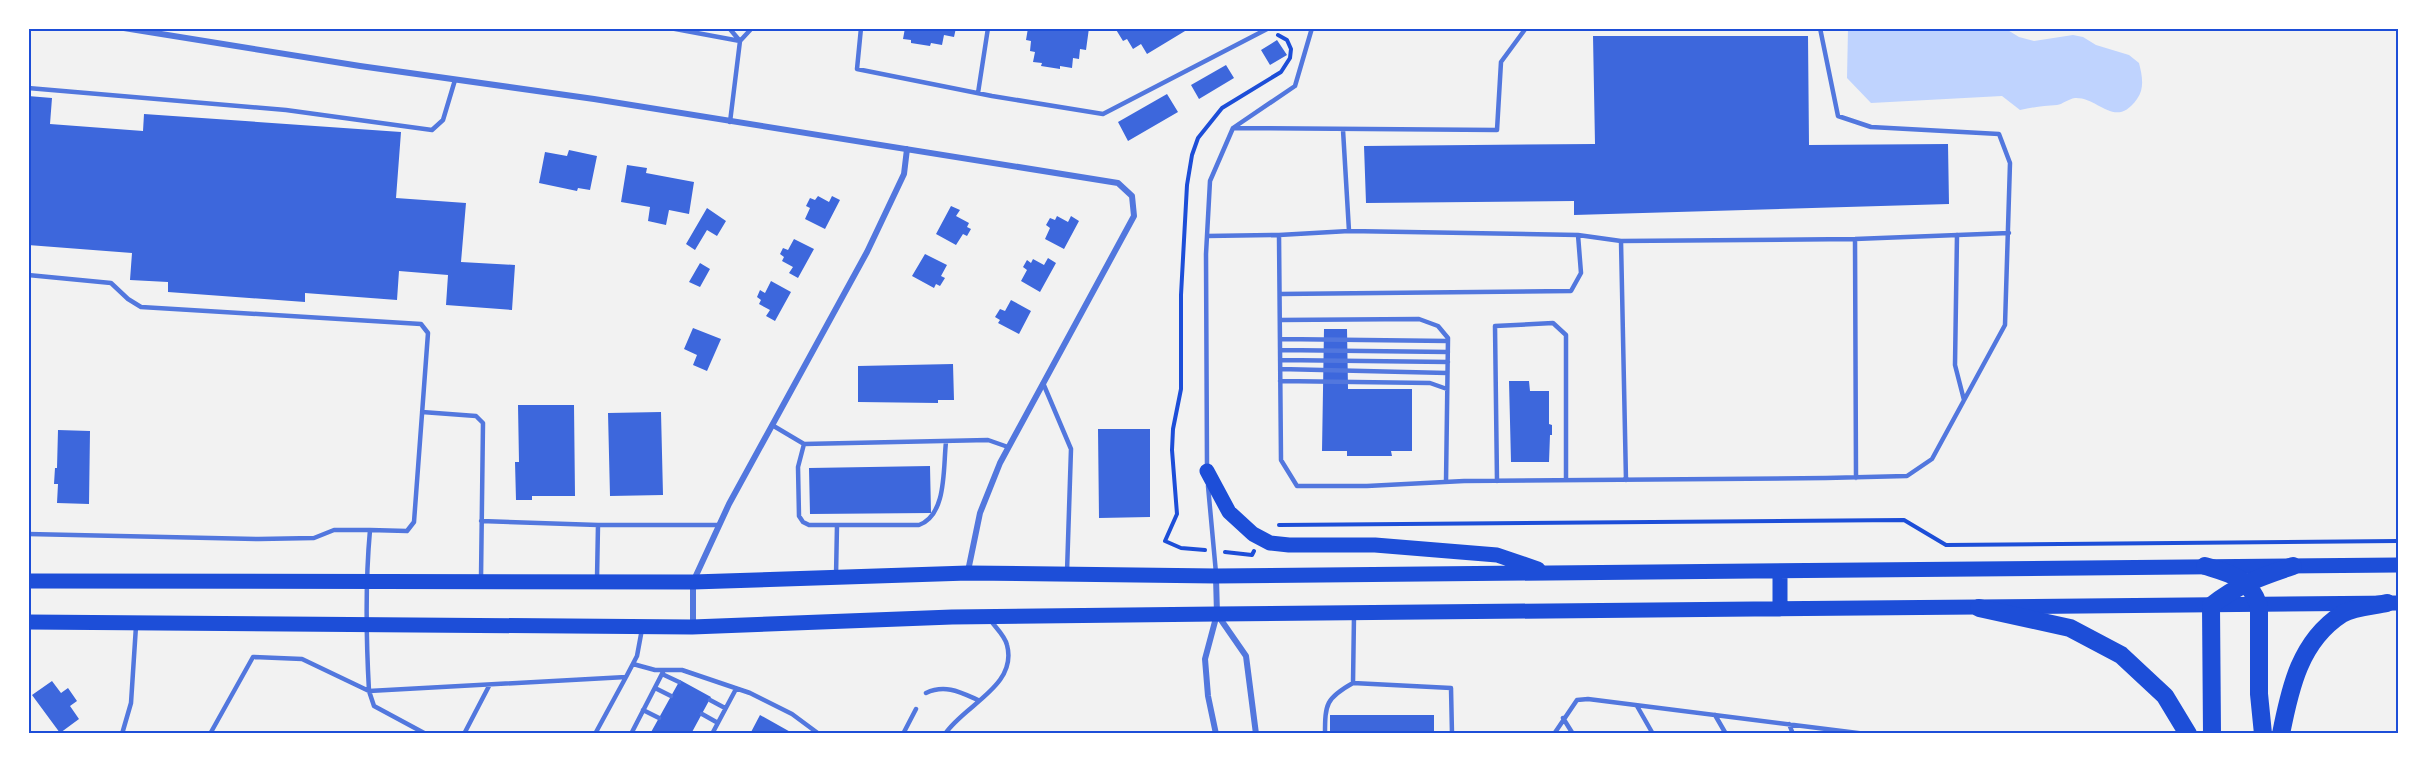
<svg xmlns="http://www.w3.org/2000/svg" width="2427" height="762" viewBox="0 0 2427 762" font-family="Rubik,sans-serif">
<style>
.water{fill:#bfd3fe}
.building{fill:#3d67dc}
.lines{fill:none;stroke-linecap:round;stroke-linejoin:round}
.path{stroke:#1d4ed8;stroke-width:4}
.service{stroke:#5277de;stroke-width:4.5}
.minor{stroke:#5277de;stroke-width:6}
.primary{stroke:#1d4ed8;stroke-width:15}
.motorway{stroke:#1d4ed8;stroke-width:18}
.neatline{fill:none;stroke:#1d4ed8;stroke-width:2}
</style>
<rect width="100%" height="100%" fill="#f2f2f2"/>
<path class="water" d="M 1848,29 L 2006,29 L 2019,37 L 2034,41 L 2073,35 L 2083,37 L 2096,45 L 2129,55 L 2139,63 C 2142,75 2145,88 2137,99 C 2115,130 2099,97 2075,98 C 2068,99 2063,104 2057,105 C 2044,106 2033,107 2020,110 L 2002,96 L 1871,103 L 1847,78 Z"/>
<path class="building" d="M 905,28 L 956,28 L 954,37 L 944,35 L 942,45 L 931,43 L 930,46 L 911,43 L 911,40 L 903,39 Z
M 1028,28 L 1089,28 L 1086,50 L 1080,49 L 1079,59 L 1073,58 L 1072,68 L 1060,66 L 1060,69 L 1041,66 L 1042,63 L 1033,62 L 1035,52 L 1030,51 L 1031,41 L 1026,40 Z
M 1115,28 L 1190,28 L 1147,54 L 1141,44 L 1133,49 L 1127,39 L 1123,41 Z
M 1593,36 L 1808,36 L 1809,145 L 1948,144 L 1949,204 L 1574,215 L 1574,201 L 1366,203 L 1364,146 L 1595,144 Z
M 1277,40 L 1287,55 L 1270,65 L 1261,50 Z
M 1226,65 L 1234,78 L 1199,99 L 1191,85 Z
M 1167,94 L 1178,112 L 1128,141 L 1118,122 Z
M 28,96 L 52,98 L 50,124 L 143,131 L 144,114 L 401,132 L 396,198 L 466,203 L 461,262 L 515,265 L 512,310 L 446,305 L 448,275 L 399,271 L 397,300 L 305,293 L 305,302 L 168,292 L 168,282 L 130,280 L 132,253 L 28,245 Z
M 569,150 L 597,156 L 590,190 L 578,188 L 577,191 L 539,183 L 545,152 L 567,156 Z
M 627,165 L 647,168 L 646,173 L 694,182 L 689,214 L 669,210 L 666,225 L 648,221 L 650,207 L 621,202 Z
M 818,196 L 829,202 L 832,196 L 840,200 L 825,229 L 805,219 L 810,208 L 806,206 L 810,198 L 815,200 Z
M 951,206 L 960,210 L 956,216 L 969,223 L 967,227 L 971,229 L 967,236 L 963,234 L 956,245 L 936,234 Z
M 707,208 L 726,221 L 717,236 L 707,230 L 695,250 L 686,244 Z
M 1057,216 L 1068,222 L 1071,216 L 1079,221 L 1064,249 L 1045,239 L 1050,228 L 1046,225 L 1050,218 L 1055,220 Z
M 794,239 L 814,249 L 798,278 L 789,273 L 793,267 L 782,261 L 784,257 L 780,254 L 783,248 L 788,250 Z
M 925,254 L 947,265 L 941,276 L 945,278 L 940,286 L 936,284 L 934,288 L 912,276 Z
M 1048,258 L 1056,263 L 1040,292 L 1021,281 L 1027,270 L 1023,267 L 1027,260 L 1031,263 L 1033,259 L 1044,265 Z
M 700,263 L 710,269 L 700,287 L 689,282 Z
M 771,281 L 791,292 L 775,321 L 766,316 L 770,310 L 759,304 L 761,300 L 757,297 L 760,290 L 765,293 Z
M 1011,300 L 1031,311 L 1019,334 L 998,323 L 1000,320 L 995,317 L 1000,309 L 1005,311 Z
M 693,328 L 721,339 L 707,371 L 693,365 L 697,355 L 684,349 Z
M 1324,329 L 1347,329 L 1348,389 L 1412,389 L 1412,451 L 1391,451 L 1392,456 L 1347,456 L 1347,451 L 1322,451 Z
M 953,364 L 954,400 L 938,400 L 938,403 L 858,402 L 858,366 Z
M 1509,381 L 1529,381 L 1530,391 L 1549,391 L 1549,424 L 1552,425 L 1552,435 L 1550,435 L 1549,462 L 1511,462 Z
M 518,405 L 574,405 L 575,496 L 532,496 L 532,500 L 516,500 L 515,462 L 519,462 Z
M 661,412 L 663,495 L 610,496 L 608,413 Z
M 1098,429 L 1150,429 L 1150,517 L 1099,518 Z
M 58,430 L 90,431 L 89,504 L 57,503 L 58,484 L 54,484 L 55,468 L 57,468 Z
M 930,466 L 931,513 L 810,514 L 809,468 Z
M 680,680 L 711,697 L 691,734 L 650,734 Z
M 52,681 L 61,693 L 68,688 L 77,701 L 70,706 L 79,719 L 60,733 L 32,695 Z
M 760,715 L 794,734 L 750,734 Z
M 1330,715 L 1434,715 L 1434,734 L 1330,734 Z"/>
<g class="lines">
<path class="path" d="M 1279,525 L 1904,520 L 1946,545 L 2398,541
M 1205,550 L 1181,548 L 1165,541 L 1177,514 L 1172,450 L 1173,429 L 1181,389 L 1181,295 L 1187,185 L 1192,155 L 1198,138 L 1222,108 L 1281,72 L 1290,58 L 1291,49 L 1287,40 L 1278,35
M 1225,552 L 1252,555 L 1254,551"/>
<path class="service" d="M 670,28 L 740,41 L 730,122
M 729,28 L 740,41 L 752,28
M 861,28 L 857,69 L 992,96 L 1103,114 L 1269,28
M 28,88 L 286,110 L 432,130 L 443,120 L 455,80
M 978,93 L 988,28
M 1233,128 L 1497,130 L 1501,62 L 1526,28
M 1349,231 L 1578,235 L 1621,241 L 1855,239 L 2009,233
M 1279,235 L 1349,231 L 1343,130
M 1957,235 L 1955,365 L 1964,400
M 1207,236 L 1279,235 L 1281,460 L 1297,486 L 1367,486 L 1464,481 L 1826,478 L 1907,476 L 1932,459 L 2005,325 L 2010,163 L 1999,134 L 1871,127 L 1838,116 L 1820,28
M 1855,239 L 1856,478
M 1621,241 L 1626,480
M 28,275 L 111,283 L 128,299 L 141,307 L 421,324 L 428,333 L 414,522 L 407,531 L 370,530
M 1280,294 L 1571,291 L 1581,273 L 1578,235
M 1280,320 L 1419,319 L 1438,326 L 1448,338 L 1446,482
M 1280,339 L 1448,341
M 1280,350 L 1448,352
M 1280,360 L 1448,362
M 1280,369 L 1447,373
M 1280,381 L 1430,383 L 1447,389
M 1043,383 L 1071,449 L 1067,572
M 422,412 L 476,416 L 483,423 L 481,578
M 772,425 L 804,444 L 988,440 L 1008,447
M 804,444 L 798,467 L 799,516 L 803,522 L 809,525 L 919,525 C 947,515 943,468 946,442
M 1207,468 L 1206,254 L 1210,181 L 1233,128 L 1295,86 L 1312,28
M 1497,481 L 1495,326 L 1553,323 L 1566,335 L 1566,480
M 1208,486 L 1216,573
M 481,521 L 598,525 L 597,579
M 598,525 L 719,525
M 28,534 L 259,539 L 314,538 L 334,530 L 370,530 C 365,585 366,637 369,691 L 626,677 L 637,656 L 642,629
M 836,576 L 837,525
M 1354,616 L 1353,683 L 1451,688 L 1452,734
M 633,664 L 655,670 L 682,670 L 750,693 L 792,714 L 819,734
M 662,674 L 679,682
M 655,688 L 671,696
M 926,693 C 945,684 960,692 978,700
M 710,700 L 725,708
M 1637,706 L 1653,734
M 643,710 L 659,718
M 702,714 L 718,723
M 1715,715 L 1726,734
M 1563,718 L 1573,734
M 1789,724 L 1793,734
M 122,734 L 131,703 L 136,626
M 210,734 L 253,657 L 302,659 L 369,691 L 374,706 L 426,734
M 464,734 L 489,686
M 595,734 L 626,677
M 631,734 L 664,670
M 712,734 L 736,689
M 903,734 L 916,709
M 945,734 C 964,705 1018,686 1007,645 C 1005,636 996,628 991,621
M 1325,734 C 1325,704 1326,698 1353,683
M 1554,734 L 1577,700 L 1588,699 L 1866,734"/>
<path class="minor" d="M 124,28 L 360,66 L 594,99 L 1118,183 L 1132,196 L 1134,216 L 1000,463 L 980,513 L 968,571
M 1219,617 L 1246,656 L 1256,734
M 693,625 L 693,582 L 729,504 L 867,252 L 904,174 L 907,149
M 1216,734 L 1208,696 L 1205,659 L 1217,614 L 1216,577"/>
<path class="primary" d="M 1207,471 L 1229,512 L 1253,534 L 1270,543 L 1289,545 L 1375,545 L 1497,555 L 1538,569
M 28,581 L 693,582 L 968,573 L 1216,576 L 2398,565
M 1780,609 L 1780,571
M 28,622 L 692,627 L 952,617 L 1217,614 L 2398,603"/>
<path class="motorway" d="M 2205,566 C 2231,574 2249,577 2259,606 L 2259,694 L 2263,734
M 1979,608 L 2070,628 L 2121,655 L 2165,696 L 2188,734
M 2212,734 L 2211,606 C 2236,585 2263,576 2293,566
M 2281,734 C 2290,688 2300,641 2342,614 C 2354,607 2374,606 2387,603"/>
</g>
<rect width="2427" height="762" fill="none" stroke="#ffffff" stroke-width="60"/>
<rect x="30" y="30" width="2367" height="702" class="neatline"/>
</svg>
